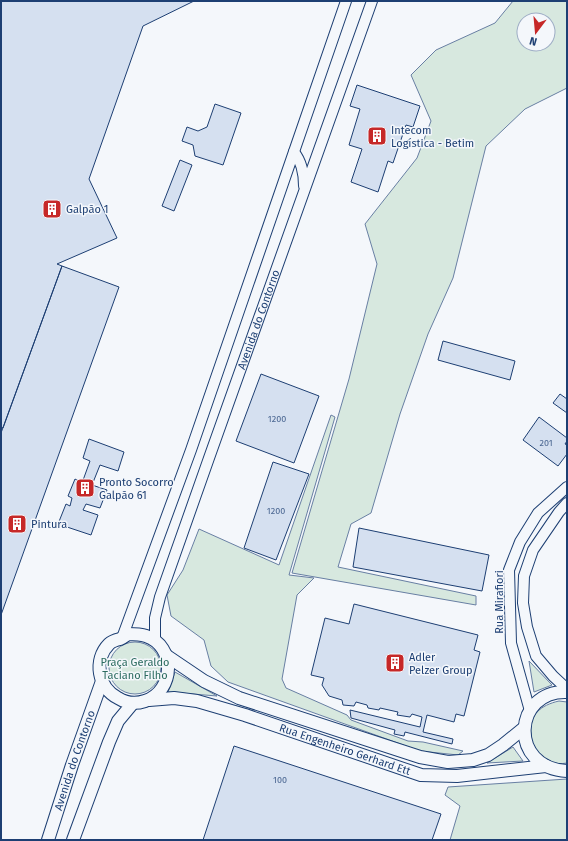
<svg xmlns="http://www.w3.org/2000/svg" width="568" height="841" viewBox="0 0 568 841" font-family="'Fira Sans',sans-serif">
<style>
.green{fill:#d7e8df;stroke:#687fa3;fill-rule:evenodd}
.building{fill:#d5e0f0;stroke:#1d3f73}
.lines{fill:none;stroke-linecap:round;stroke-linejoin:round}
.minor-casing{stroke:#1d3f73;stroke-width:12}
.major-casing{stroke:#1d3f73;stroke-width:14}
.minor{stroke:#f4f7fb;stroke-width:10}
.major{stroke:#f4f7fb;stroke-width:12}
.labels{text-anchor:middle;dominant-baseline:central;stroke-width:3;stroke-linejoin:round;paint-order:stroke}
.number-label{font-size:9px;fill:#4b6792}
.poi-label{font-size:11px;fill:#1d3f73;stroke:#f4f7fb;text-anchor:start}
.street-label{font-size:11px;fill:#1d3f73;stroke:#f4f7fb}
.park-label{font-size:11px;fill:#2c6c60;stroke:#f4f7fb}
</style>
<rect width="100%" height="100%" fill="#f4f7fb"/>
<path class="green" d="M 513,1 L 567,1 L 567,88 L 525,109 L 486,146 L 453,278 L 428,334 L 400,414 L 371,513 L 351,524 L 338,567 L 476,596 L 476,605 L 292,573 L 349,379 L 377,264 L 365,224 L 417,158 L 431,121 L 411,75 L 436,50 L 495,23 ZM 524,20 L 548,20 L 548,44 L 524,44 Z
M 331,415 L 335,417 L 289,575 L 314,578 L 297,595 L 282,679 L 286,688 L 347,715 L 351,720 L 408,741 L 423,742 L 463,751 L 458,755 L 420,751 L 228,682 L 211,666 L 204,640 L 171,616 L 167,595 L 183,570 L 199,529 L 279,565 Z
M109 668a26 26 0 1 1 52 0a26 26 0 1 1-52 0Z
M 529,661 L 552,685 L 534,692 Z
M 175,672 L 217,696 L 168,692 Z
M 559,701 L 567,702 L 567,763 C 561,764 555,764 549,762 C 545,760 542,756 539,754 C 531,746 532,746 531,735 C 528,715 541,705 559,701 Z
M 513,747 L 523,761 L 487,763 Z
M 567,779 L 567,840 L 450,840 L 460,806 L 445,795 L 448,787 Z"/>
<path class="building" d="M 1,1 L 194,1 L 143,26 L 89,179 L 117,238 L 57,264 L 62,266 L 3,428 L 1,427 Z
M 357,85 L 420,106 L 413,127 L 406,125 L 393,163 L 388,161 L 378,192 L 351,182 L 362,149 L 349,145 L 360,109 L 350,106 Z
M 215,104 L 241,113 L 223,165 L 195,156 L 193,145 L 182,141 L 187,127 L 198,131 L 207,127 Z
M 180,160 L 192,165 L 174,211 L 162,206 Z
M 62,266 L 119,287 L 1,615 L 1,433 Z
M 443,341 L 515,361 L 510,380 L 438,360 Z
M 261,374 L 319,396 L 294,463 L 236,441 Z
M 560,394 L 567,399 L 567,413 L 553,403 Z
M 539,417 L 567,438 L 567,441 L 565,444 L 567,445 L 567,454 L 558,466 L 523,440 Z
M 89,439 L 124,452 L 118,471 L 100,465 L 92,485 L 107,490 L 100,508 L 86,504 L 83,510 L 98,515 L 91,535 L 58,524 L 66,504 L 70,506 L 72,498 L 68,496 L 75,479 L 82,483 L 90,461 L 83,458 Z
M 273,462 L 309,474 L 276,560 L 244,548 Z
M 359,528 L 489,555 L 482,591 L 353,567 Z
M 354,604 L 478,635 L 474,650 L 480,652 L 464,716 L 456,714 L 454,722 L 427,715 L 423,732 L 453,739 L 452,744 L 405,732 L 404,736 L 394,734 L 395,730 L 351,718 L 350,710 L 420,727 L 422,717 L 412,714 L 410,717 L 397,715 L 398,712 L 380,708 L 379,710 L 368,708 L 367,705 L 356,702 L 354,706 L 343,705 L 342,700 L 329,696 L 322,685 L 324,678 L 311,675 L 325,618 L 349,624 Z
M 234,746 L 441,814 L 432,840 L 203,840 Z"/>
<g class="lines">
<defs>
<g id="minor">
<path d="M 294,152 C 302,162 304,173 304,186"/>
<path d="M 567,503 L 559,512 L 533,550 L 524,576 L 523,603 L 527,627 L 536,656 L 553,676 L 567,689"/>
<path d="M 122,638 L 191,450 L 346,1"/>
<path id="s1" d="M 155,640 L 155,618 L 160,597 L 209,458 L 372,1"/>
<path d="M 530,711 L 511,643 L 509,570 L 520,542 L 538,513 L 567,487"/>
</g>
<g id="major">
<path d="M 128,634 C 134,634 140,634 146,636 C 176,646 175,691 145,701 C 136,704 126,703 118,698 C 98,688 93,660 109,644 C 112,641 116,640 120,639 C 123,638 125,636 128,634 Z"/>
<path d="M 167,656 L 204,681 L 239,698 L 420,757 L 448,762 L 473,760 L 488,755 L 503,745 L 524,728"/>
<path d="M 567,692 C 513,690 508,768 567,771"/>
<path id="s2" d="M 149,700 L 174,698 L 197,701 L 245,715 L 421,775 L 457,776 L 546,766"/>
<path id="s3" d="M 48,840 L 72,765 L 102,681"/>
<path d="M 73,840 L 109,742 L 118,721 L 133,703"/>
</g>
</defs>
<use href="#minor" class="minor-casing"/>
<use href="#major" class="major-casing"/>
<use href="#minor" class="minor"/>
<use href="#major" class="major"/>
</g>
<defs>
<symbol id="building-square" viewBox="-11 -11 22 22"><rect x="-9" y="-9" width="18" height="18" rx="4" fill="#c62828" stroke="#f4f7fb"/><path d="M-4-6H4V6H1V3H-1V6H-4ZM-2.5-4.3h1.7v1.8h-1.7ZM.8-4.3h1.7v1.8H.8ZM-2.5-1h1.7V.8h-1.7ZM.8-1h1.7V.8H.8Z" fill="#fff"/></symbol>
</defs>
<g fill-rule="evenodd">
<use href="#building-square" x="366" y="125" width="22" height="22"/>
<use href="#building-square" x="41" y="198" width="22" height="22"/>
<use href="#building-square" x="74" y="477" width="22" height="22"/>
<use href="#building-square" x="6" y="513" width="22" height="22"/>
<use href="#building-square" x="384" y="652" width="22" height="22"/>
</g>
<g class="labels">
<g class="number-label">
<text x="277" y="419">1200</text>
<text x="546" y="443">201</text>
<text x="276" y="511">1200</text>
<text x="280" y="780">100</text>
</g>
<g class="poi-label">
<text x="391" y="130">Intecom<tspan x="391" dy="13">Logística - Betim</tspan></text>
<text x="66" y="209">Galpão 1</text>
<text x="99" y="482">Pronto Socorro<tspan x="99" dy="13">Galpão 61</tspan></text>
<text x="31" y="524">Pintura</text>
<text x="409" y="657">Adler<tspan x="409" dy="13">Pelzer Group</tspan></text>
</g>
<g class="street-label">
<text stroke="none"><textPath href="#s1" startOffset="338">Avenida do Contorno</textPath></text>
<text transform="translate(499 602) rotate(-90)">Rua Mirafiori</text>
<text stroke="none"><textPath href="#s2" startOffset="204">Rua Engenheiro Gerhard Ett</textPath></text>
<text stroke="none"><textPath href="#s3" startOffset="84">Avenida do Contorno</textPath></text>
</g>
<g class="park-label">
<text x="135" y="662">Praça Geraldo<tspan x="135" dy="13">Taciano Filho</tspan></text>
</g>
</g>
<rect width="568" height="841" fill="none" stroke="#1d3f73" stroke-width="4"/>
<g transform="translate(536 32) rotate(196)"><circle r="19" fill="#f4f7fb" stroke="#9eadc5"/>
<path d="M0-3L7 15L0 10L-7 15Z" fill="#c62828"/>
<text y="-6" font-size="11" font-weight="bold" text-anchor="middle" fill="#1d3f73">N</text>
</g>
</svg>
